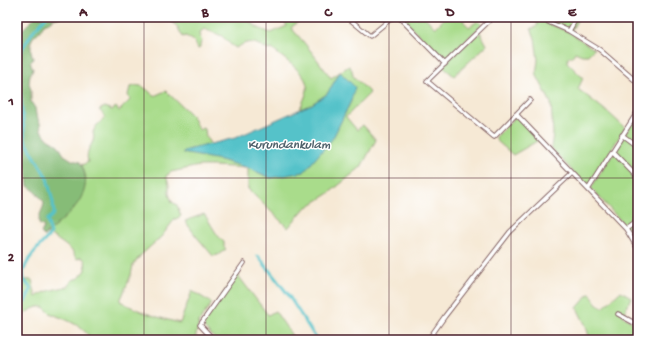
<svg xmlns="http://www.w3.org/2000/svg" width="655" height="357" viewBox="0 0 655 357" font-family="'Gochi Hand',sans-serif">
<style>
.green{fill:#a9dc8b;stroke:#7a7e5b}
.forest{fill:#86bc77;stroke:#686e51}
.water{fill:#54c2c9;stroke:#4f707a}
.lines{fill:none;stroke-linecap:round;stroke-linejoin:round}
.canal{stroke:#54c2c9;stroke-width:3}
.minor-casing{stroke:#866666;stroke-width:5.5}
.minor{stroke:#fff;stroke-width:3.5}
.grid{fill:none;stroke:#4a1f2b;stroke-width:1;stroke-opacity:0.55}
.labels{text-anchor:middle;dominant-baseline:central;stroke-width:3;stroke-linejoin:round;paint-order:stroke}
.water-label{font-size:13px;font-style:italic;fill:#4e606a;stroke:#fff}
.neatline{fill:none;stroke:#4a1f2b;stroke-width:1.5}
.grid-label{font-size:13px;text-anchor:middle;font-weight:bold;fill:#4a1f2b}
</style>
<rect width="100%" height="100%" fill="#fff"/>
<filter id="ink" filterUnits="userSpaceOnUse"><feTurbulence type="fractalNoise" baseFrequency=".025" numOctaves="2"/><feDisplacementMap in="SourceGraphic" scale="8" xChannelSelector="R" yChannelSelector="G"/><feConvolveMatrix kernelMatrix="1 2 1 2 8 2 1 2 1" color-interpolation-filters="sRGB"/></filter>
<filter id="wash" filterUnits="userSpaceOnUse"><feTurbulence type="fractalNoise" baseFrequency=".012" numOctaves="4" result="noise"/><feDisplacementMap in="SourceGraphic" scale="16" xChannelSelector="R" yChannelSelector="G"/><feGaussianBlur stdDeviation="0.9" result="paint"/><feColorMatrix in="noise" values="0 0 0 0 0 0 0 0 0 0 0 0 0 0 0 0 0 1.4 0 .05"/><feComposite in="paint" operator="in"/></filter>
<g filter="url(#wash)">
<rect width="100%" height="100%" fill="#f6e9d5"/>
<path class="green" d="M 175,17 L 243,17 L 260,29 L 271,33 L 287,26 L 282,17 L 303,17 L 291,28 C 306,43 318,61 331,78 L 349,66 L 352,70 L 353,76 L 370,93 L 346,117 L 357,130 L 363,125 L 376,140 L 361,167 L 328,194 L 304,209 L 288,228 L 248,189 L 248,168 L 214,166 L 199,166 L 171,172 L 166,176 L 169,184 L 169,194 L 172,202 L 177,205 L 181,216 L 174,220 L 161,237 L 141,255 L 133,265 L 131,275 L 120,301 C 139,312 159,318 180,323 L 192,291 L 212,303 L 199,322 L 195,340 L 91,340 C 83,324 65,320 50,313 C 48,311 45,308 43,307 C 34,305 20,316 17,323 L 17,280 L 32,280 L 36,297 C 45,290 58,289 69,286 L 72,280 L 79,278 L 86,270 L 85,260 L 81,257 L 77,259 C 74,256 74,254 72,251 C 70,248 53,236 48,234 L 44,236 L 66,216 L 86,178 L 82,165 L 88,162 C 84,146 97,145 93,132 L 96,126 L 106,117 L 99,110 L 105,107 L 112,110 L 116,107 L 119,111 L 130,100 L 128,95 L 130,87 C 142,83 145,88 154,96 L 163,92 L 166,91 L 192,116 L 197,127 L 200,130 L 202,128 L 205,129 L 206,137 L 211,145 L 187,150 L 248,168 L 271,178 L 343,117 L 351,101 L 340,73 L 327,94 L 312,104 L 299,110 C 302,104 306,96 307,90 C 310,74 282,58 272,49 L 268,50 C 254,42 251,39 236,48 L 230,44 L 222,36 L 204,29 L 199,33 L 200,38 L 202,40 L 200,45 L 200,48 L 198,49 L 194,41 L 186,36 L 183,37 L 175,24 L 171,21 Z
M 401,17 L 425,17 L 435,28 L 446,17 L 467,17 L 463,21 L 469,27 L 478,21 L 482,25 L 445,60 Z
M 532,17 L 569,32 L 594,49 L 588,55 L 582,55 L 575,52 L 572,57 L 569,56 L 567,62 L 583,78 L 578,89 L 610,114 L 625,128 L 588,186 L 578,177 L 551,148 L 553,133 L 551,103 L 536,74 L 538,60 L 535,38 L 531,28 L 534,28 L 538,25 L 536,21 Z
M 539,17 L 579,17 L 571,31 Z
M 480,32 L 487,45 L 454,76 L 442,66 Z
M 638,113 L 638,217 L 628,229 L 591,188 Z
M 517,117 L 539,140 L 513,155 L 496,140 L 496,137 L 514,118 Z
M 204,214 C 211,223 216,236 224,242 L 224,247 L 226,249 L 218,255 L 213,256 L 196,236 L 185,221 Z
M 237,274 L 268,315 L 275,311 L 295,340 L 216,340 L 201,325 Z
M 621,291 L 631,297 L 623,316 L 638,326 L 638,340 L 590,340 L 586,326 L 577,308 L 590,293 L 596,303 L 603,308 Z"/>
<path class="forest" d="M 35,17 L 60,17 L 53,19 L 49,22 L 44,24 C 42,33 29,35 31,46 C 31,51 31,54 34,59 L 30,62 L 33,69 L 30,75 L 29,83 L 31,90 L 31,102 L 35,108 L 36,115 L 40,123 L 41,130 L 48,139 L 58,145 L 64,155 L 72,160 L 80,162 C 99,195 65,217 44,236 L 41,233 L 44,227 L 39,224 C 38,213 44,210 44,202 L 35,191 L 28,186 L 26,168 L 17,160 L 17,35 Z"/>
<path class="water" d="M 340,72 L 355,87 L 351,101 L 333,138 L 304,172 L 271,178 L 248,168 L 220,160 L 182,153 L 187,150 L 235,138 L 312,104 L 327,94 Z"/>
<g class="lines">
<path class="canal" d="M 17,57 L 34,30 L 46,17
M 17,62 L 25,140 L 47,178 L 53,202 L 54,214 L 47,220 L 51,234 C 39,246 25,260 22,277 L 31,289 L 25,302 L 17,301
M 258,256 L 287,293 L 317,340"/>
</g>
</g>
<g filter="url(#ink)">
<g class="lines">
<defs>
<path id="minor" d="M 347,17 L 370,36 L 393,17
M 399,17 L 445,64
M 493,17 L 427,81 L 494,137 L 530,100
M 537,17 L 569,31 L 600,50 L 638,83
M 569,31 L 577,17
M 516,114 L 626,229 L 638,249
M 622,135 L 638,147
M 612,151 L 638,178
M 589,188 L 638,111
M 626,229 L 633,224 L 638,215
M 618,314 L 638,325
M 214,340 L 200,325 L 244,263
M 428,340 L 445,316 L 510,232 L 572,173"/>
</defs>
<use href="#minor" class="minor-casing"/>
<use href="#minor" class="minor"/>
</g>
</g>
<path class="grid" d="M 144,17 L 144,340M 266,17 L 266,340M 389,17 L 389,340M 511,17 L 511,340M 17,178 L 638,178"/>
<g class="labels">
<g class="water-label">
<text x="289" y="145">Kurundankulam</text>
</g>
</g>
<rect width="655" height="357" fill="none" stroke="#fff" stroke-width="44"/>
<rect x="22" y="22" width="611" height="313" class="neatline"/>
<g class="grid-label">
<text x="83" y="16">A</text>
<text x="205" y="16">B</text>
<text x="328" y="16">C</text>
<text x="450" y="16">D</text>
<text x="572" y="16">E</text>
<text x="11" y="105">1</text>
<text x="11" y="261">2</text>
</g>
</svg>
